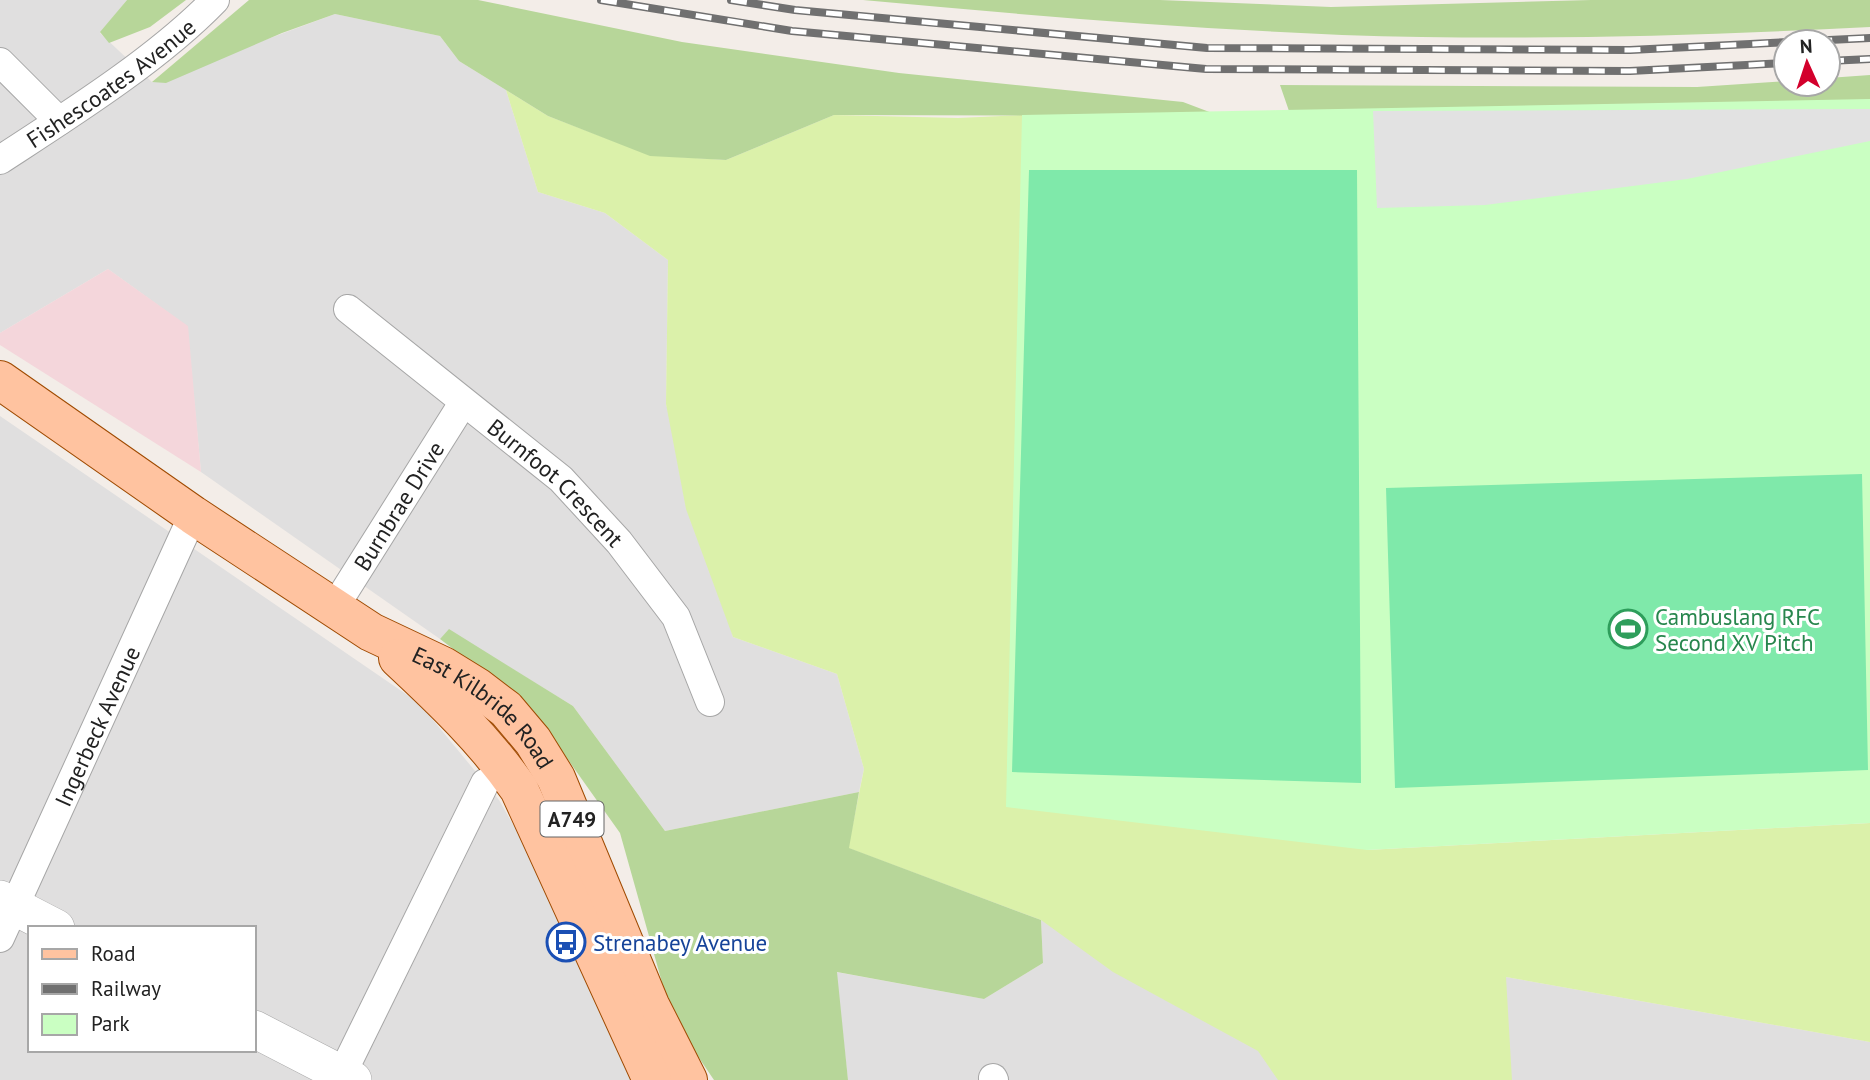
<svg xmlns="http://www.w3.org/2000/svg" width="1870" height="1080" viewBox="0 0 1870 1080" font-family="'PT Sans',sans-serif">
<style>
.residential{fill:#e0dfdf;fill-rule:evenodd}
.commercial{fill:#f4d6db}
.grass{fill:#dbf1aa}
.forest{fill:#b7d699}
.park{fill:#caffc2}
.pitch{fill:#7fe9aa}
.parking{fill:#e2e2e2}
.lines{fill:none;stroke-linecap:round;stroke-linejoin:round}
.minor-casing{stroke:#a6a6a6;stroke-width:30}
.tertiary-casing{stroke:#a6a6a6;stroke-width:38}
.primary-casing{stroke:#9f4a00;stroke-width:40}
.minor{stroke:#fff;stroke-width:28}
.tertiary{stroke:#fff;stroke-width:37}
.primary{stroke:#ffc3a0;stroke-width:38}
.rail-casing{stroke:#707070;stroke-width:8}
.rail{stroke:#fff;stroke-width:5;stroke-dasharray:16;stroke-linecap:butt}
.labels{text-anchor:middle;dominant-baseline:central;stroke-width:6;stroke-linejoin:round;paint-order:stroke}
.shield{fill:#fff;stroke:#646464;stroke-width:2}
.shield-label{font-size:21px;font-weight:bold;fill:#222}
.street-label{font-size:23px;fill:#222;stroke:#fff}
.leisure-label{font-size:23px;fill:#27864d;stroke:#fff;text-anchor:start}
.transit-label{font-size:23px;fill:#164399;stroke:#fff;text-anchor:start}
</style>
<rect width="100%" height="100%" fill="#f3ede8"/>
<path class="residential" d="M 0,0 L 127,0 L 100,33 L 152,82 L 335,14 L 440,36 L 459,61 L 506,90 L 538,192 L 605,213 L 668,260 L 666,404 L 733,637 L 837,674 L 864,769 L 859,792 L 665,831 L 573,706 L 449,630 L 440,639 L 201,472 L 187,326 L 108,269 L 0,333 Z
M 0,416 L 419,703 L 499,800 L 660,1080 L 0,1080 ZM 30,928 L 254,928 L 254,1050 L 30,1050 Z
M 1041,920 L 1506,977 L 1870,1042 L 1870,1080 L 848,1080 L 836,972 L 984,999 L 1043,963 Z"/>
<path class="commercial" d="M 108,269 L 188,326 L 201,472 L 0,345 L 0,333 Z"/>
<path class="grass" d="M 506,90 L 548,116 L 650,155 L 726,160 L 834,115 L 958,118 L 1022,115 L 1367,850 L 1870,823 L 1870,1042 L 1506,977 L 1512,1080 L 1278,1080 L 1258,1051 L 1113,972 L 1041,920 L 848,848 L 864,769 L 837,674 L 733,637 L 686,509 L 666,404 L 668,260 L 605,213 L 538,192 Z"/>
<path class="forest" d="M 127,0 L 186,0 L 150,27 L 109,43 L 100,32 Z
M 249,0 L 478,0 L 682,42 L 899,73 L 1183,102 L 1220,116 L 834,115 L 726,160 L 650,156 L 548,116 L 459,61 L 440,36 L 335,14 L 282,33 L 166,83 L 152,82 Z
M 863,0 L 1160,0 L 1331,7 L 1591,0 L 1870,0 L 1870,27 C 1695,36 1518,41 1342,35 C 1182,28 1022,15 863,0 Z
M 1870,75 L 1870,109 L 1289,111 L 1280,85 L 1697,87 L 1786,81 L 1786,84 L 1828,84 L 1828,78 Z
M 449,629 L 573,706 L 665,831 L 859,792 L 849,848 L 1041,920 L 1043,963 L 984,999 L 837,972 L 848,1080 L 714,1080 L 672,1018 L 620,833 L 532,709 L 440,639 Z"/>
<path class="park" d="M 1870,99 L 1870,823 L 1367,850 L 1006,807 L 1022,115 Z"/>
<path class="pitch" d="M 1029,170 L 1357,170 L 1361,783 L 1012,772 Z
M 1862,474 L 1868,770 L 1395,788 L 1386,488 Z"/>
<path class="parking" d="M 1870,109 L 1870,141 L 1687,179 L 1485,205 L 1377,208 L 1373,111 Z"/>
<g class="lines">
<defs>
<g id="minor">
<path d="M 0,62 L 59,121"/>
<path id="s1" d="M 0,160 C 69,115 158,59 215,0"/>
<path id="s2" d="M 348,309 L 561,479 L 619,542 L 676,617 L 710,702"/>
<path id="s3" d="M 334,608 L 463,403"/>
<path id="s4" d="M 0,938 L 193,515"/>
<path d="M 993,1078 L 994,1080"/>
<path d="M 339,1080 L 485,783"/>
</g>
<path id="tertiary" d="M 0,899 L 56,928
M 254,1029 L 353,1080"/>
<g id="primary">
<path id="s5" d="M 0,380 L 193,515 L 371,632 L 443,666 L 477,687 L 506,709 L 533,741 L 556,778 L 650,1005 L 688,1080"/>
<path d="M 398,658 C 442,699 484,739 519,789 L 652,1080"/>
</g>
</defs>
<use href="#minor" class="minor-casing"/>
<use href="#tertiary" class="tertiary-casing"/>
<use href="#primary" class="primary-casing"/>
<use href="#minor" class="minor"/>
<use href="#tertiary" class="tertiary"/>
<use href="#primary" class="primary"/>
<defs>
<path id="rail" d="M 601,0 L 792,31 L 1206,69 L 1630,71 L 1786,63
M 731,0 L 795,10 L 1207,48 L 1630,50 L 1870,38
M 1828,61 L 1870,59"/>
</defs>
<use href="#rail" class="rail-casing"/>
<use href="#rail" class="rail"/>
</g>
<defs>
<symbol id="stadium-ring" viewBox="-11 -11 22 22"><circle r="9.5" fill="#fff" stroke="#2e9e5b" stroke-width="1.5"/><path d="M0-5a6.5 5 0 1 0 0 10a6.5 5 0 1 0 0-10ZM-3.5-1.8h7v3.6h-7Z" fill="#2e9e5b"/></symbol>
<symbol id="bus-ring" viewBox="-11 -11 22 22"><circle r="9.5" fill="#fff" stroke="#1a4fb4" stroke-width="1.5"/><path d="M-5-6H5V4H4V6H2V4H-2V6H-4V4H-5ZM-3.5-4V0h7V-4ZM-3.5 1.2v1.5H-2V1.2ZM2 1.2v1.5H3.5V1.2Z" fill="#1a4fb4"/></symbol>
</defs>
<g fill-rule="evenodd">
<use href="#stadium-ring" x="1606" y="607" width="44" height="44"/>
<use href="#bus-ring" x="544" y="920" width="44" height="44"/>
</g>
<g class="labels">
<rect class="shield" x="540.5" y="801.5" width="63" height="35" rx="5"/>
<g class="shield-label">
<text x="572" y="819">A749</text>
</g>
<g class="street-label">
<text stroke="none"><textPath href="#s1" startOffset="135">Fishescoates Avenue</textPath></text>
<text stroke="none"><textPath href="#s2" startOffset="271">Burnfoot Crescent</textPath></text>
<text stroke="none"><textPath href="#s3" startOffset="121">Burnbrae Drive</textPath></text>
<text stroke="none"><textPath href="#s5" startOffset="586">East Kilbride Road</textPath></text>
<text stroke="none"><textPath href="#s4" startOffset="233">Ingerbeck Avenue</textPath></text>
</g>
<g class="leisure-label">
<text x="1655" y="616">Cambuslang RFC<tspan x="1655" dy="26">Second XV Pitch</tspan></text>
</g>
<g class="transit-label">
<text x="593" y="942">Strenabey Avenue</text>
</g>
</g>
<rect x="28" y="926" width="228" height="126" fill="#ffffff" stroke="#a7a7a7" stroke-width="2"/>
<rect x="42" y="949" width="35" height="10" fill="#ffc3a0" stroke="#a7a7a7" stroke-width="2"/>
<text x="91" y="961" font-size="21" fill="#222222">Road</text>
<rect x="42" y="984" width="35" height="10" fill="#707070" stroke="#a7a7a7" stroke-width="2"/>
<text x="91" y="996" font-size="21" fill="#222222">Railway</text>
<rect x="42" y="1014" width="35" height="21" fill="#caffc2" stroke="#a7a7a7" stroke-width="2"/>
<text x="91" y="1031" font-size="21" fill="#222222">Park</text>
<g transform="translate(1807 63) rotate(357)"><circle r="33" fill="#ffffff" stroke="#a7a7a7" stroke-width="2"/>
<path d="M0-5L12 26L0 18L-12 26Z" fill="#d3002c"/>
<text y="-10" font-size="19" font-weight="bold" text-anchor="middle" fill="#222222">N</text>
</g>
</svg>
